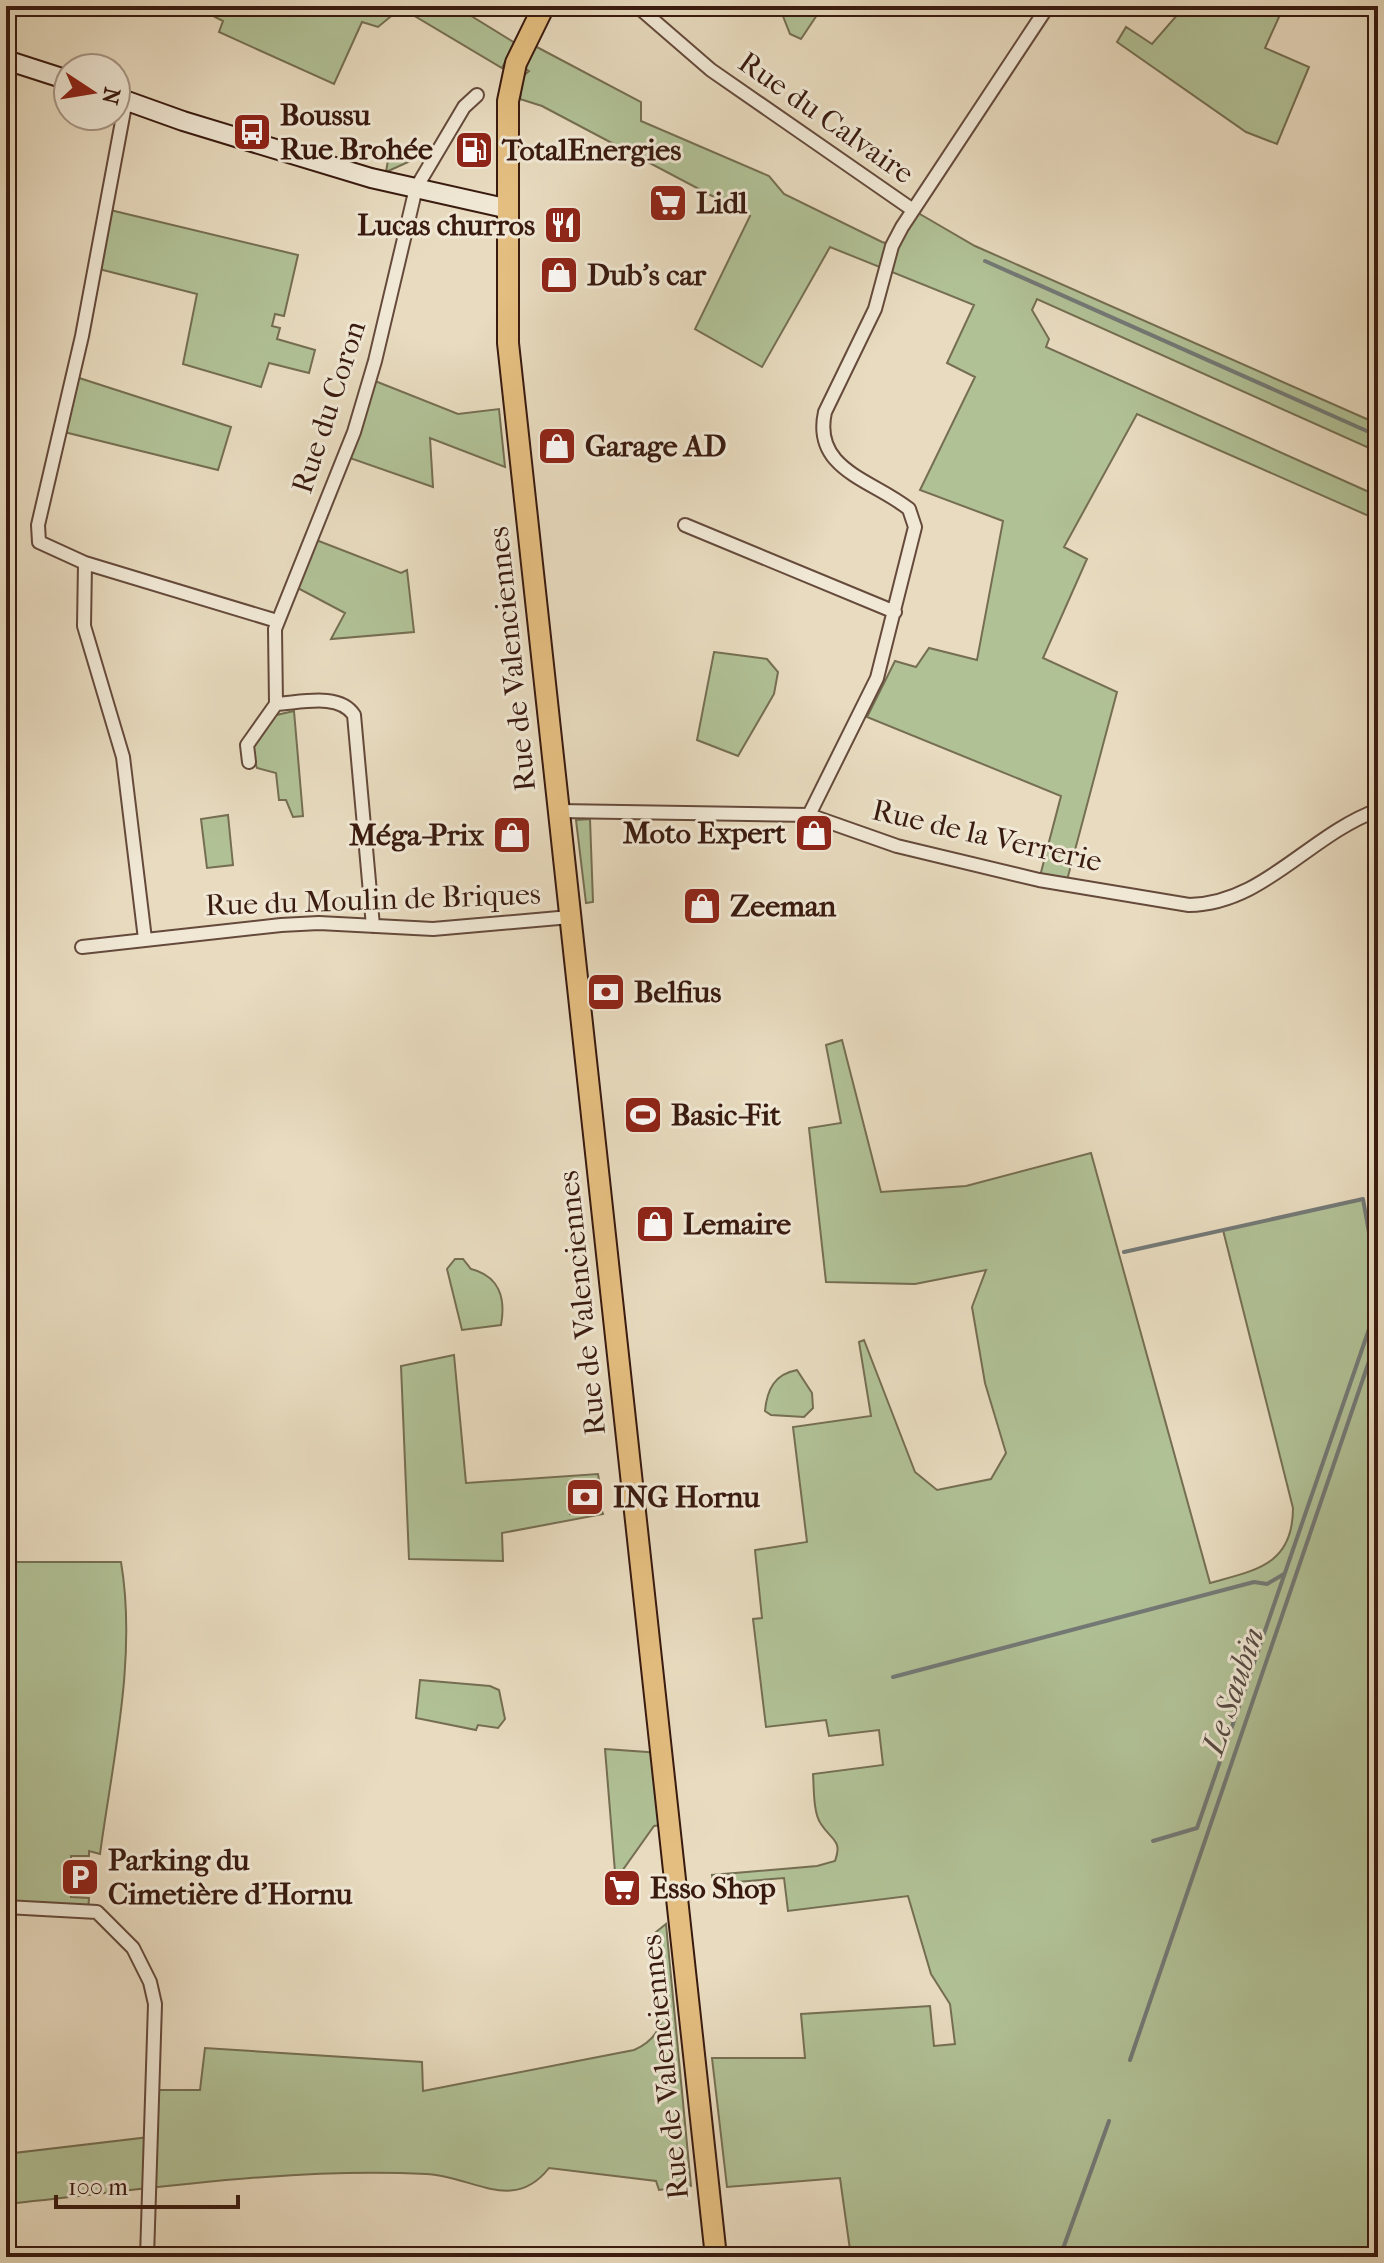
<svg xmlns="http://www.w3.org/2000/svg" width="1384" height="2263" viewBox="0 0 1384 2263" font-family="'IM FELL French Canon',serif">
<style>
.green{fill:#b1c196;stroke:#756e52;stroke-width:2}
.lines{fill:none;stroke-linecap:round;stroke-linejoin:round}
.stream{stroke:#737976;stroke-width:4}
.street-casing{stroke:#654a3b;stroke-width:16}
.secondary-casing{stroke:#391a0f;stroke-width:22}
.primary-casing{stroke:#391a0f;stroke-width:24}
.street{stroke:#f0e8d5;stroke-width:12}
.secondary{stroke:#f0e8d5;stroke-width:18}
.primary{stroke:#e4be80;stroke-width:20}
.labels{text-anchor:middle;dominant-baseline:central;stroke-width:6;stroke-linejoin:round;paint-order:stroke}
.poi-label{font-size:30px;font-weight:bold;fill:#391a0f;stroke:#f0e8d5;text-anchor:start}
.street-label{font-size:30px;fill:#391a0f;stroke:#f0e8d5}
.water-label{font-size:32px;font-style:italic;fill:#564a42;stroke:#f0e8d5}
</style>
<rect width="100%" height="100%" fill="#e8dbbf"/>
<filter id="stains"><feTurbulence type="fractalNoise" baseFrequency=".0025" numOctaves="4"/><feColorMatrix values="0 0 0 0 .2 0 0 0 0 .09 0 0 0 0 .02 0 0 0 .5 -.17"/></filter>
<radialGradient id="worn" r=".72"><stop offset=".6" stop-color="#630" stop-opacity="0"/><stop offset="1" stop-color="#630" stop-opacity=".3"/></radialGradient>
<path class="green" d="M 194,6 L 455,6 L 515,43 L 502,68 L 401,8 L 378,27 L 362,22 L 334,84 L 219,32 L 223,21 Z
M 779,6 L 823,6 L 801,39 L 790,34 Z
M 1185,6 L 1284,6 L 1265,48 L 1309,67 L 1277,144 L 1246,132 L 1117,42 L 1126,27 L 1152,44 Z
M 533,45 L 641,102 L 641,121 L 769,176 L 784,194 L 882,242 L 893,245 L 913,210 L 975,246 L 1378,424 L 1378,452 L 1037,299 L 1032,310 L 1049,339 L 1046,347 L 1378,496 L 1378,520 L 1137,414 L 1064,547 L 1087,559 L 1043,658 L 1117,692 L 1066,884 L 1039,880 L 1061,796 L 867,717 L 895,661 L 916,667 L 929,648 L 977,660 L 1003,521 L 920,490 L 975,377 L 947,363 L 974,305 L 830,247 L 762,367 L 695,329 L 750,216 L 542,106 L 520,99 L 523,76 L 529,71 L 516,63 Z
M 399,151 L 415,159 L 386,172 L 389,154 L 396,156 Z
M 106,209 L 298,255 L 284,316 L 275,314 L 272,326 L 280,328 L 277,339 L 315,350 L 309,373 L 269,363 L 261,387 L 183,364 L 197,294 L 95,268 Z
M 73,376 L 231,427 L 218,470 L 60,431 Z
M 370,379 L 458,414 L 499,409 L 505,467 L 430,438 L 433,487 L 344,456 Z
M 311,538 L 401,573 L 407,570 L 414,632 L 331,639 L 345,613 L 292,585 Z
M 714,652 L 767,659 L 778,672 L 774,694 L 738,756 L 697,740 Z
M 294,711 L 303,816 L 293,817 L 286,800 L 279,800 L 276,773 L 257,768 L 251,749 L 272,716 Z
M 228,815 L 233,865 L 207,868 L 201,819 Z
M 590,819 L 593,902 L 586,903 L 576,820 Z
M 842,1040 L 881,1192 L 966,1186 L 1091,1153 L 1210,1583 C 1256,1570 1293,1565 1293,1508 L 1223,1230 L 1363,1199 L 1378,1275 L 1378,2257 L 851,2257 L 840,2178 L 727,2187 L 712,2058 L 805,2058 L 801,2014 L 930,2006 L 934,2046 L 955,2044 L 950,2004 L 931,1974 L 908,1896 L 788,1911 L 784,1878 L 713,1884 L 712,1875 L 817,1866 L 835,1861 C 843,1840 831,1840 821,1824 C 813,1813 814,1787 813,1774 L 883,1765 L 879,1730 L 829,1736 L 826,1720 L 766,1727 L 753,1619 L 762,1618 L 755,1550 L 807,1542 L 793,1427 L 871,1416 L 859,1342 L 864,1340 L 915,1472 L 937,1490 L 991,1479 L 1006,1453 L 985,1383 L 972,1307 L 986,1270 L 915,1284 L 826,1282 L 809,1128 L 841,1123 L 826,1045 Z
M 455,1259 L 463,1259 L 471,1269 C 499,1276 506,1298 501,1325 L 462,1330 L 447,1269 Z
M 454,1355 L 466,1483 L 598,1474 L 599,1480 L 567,1484 L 570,1514 L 602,1511 L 603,1514 L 502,1533 L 503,1561 L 409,1559 L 401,1366 Z
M 797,1370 L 812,1393 L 813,1408 L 804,1417 L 771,1415 L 765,1411 C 767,1389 775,1374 797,1370 Z
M 6,1562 L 121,1562 C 137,1657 113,1758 100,1854 L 89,1851 L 89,1856 L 71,1856 L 71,1897 L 89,1898 L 88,1911 L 6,1907 Z
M 420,1680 L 490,1686 L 499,1690 L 505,1719 L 498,1728 L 478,1725 L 476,1730 L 416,1718 Z
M 605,1749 L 661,1753 L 669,1824 L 654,1826 L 622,1871 L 615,1872 Z
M 666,1924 L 691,2186 L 659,2190 L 656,2181 L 549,2168 C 513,2214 473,2176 426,2174 C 286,2167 144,2190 6,2204 L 6,2154 L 149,2137 L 153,2090 L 200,2090 L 205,2048 L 422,2062 L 423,2091 L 634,2050 C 679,2031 663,1981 660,1941 L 656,1932 Z"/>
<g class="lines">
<path class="stream" d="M 985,261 L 1378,436
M 1124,1252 L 1363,1199 L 1378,1283
M 893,1677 L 1254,1582 L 1267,1584 L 1284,1574
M 1153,1841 L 1197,1828 L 1378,1303
M 1130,2060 L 1378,1335
M 1060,2257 L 1109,2121"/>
<defs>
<path id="street" d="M 637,6 L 711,70 L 913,210
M 126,100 L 82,336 L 38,525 L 39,542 L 85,563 L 277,621
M 685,525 L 895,612
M 85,563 L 84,626 L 123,757 L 145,939
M 249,762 L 247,745 L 276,704
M 559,811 L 809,815 L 897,846 L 1039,880 L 1189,905 C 1263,904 1309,835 1378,810
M 809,815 L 877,678 L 915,527 L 909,509 C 873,480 812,470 825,412 L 875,309 L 892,246 L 902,227 L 1048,6
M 373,926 L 354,715 C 339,692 299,703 276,704 L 275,629 L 354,432 L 375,361 L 416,188 L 464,107 L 477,95
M 82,947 L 281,925 L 319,923 L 433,929 L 570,917
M 6,1907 L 97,1912 L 133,1948 L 150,1982 L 155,2004 L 147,2257"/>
<path id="secondary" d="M 6,60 L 68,80
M 116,97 L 183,121 L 371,178 L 509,209"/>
<path id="primary" d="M 544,6 L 516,63 L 508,101 L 508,343 L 716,2257"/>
</defs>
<use href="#street" class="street-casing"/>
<use href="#secondary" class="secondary-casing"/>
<use href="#primary" class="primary-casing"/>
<use href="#street" class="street"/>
<use href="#secondary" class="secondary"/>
<use href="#primary" class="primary"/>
</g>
<defs>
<symbol id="bus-square" viewBox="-11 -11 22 22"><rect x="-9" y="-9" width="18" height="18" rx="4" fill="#8f2418" stroke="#f0e8d5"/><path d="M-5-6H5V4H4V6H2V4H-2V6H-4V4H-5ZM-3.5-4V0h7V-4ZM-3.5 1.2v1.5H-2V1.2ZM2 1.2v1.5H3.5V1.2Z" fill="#fff"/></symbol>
<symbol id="fuel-square" viewBox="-11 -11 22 22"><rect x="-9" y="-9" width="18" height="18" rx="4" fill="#8f2418" stroke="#f0e8d5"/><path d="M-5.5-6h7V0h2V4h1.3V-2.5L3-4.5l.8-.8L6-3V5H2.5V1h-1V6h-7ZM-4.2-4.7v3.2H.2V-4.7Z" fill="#fff"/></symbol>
<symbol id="supermarket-square" viewBox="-11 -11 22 22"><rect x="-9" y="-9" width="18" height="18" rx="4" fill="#8f2418" stroke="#f0e8d5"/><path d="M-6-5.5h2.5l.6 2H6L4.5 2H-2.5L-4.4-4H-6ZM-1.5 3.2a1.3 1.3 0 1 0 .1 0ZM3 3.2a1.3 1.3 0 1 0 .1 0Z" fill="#fff"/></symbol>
<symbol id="restaurant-square" viewBox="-11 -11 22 22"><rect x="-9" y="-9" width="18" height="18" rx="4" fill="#8f2418" stroke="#f0e8d5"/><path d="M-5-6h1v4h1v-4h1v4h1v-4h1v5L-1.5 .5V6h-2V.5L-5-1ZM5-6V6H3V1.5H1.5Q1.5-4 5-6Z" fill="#fff"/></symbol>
<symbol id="shop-square" viewBox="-11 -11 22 22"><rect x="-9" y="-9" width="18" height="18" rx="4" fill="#8f2418" stroke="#f0e8d5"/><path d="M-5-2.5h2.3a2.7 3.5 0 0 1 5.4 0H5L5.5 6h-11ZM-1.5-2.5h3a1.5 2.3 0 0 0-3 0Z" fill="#fff"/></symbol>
<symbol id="bank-square" viewBox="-11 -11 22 22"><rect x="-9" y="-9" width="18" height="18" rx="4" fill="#8f2418" stroke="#f0e8d5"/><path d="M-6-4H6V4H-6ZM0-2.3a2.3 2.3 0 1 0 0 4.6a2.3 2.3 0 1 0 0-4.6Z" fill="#fff"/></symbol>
<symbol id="stadium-square" viewBox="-11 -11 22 22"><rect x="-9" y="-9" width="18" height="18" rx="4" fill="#8f2418" stroke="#f0e8d5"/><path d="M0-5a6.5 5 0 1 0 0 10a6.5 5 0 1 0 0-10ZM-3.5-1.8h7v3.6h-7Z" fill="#fff"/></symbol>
<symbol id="parking-square" viewBox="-11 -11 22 22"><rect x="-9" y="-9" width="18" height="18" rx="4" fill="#8f2418" stroke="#f0e8d5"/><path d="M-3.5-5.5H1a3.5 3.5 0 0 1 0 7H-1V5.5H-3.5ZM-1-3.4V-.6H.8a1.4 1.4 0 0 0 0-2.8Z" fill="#fff"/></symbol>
</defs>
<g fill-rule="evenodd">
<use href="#bus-square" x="230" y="110" width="44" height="44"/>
<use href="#fuel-square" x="452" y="128" width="44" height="44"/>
<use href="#supermarket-square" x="646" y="181" width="44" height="44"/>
<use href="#restaurant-square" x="541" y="203" width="44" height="44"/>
<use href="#shop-square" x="537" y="253" width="44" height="44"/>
<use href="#shop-square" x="535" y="424" width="44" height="44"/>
<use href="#shop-square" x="792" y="811" width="44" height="44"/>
<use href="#shop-square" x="490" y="813" width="44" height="44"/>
<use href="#shop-square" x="680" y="884" width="44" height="44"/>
<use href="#bank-square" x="584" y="970" width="44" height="44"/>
<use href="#stadium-square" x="621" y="1093" width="44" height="44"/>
<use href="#shop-square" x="633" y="1202" width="44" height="44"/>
<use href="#bank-square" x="563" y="1475" width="44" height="44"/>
<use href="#parking-square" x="58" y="1855" width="44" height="44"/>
<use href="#supermarket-square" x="600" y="1866" width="44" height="44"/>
</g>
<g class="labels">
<g class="poi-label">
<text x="280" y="115">Boussu<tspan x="280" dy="34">Rue Brohée</tspan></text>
<text x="502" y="150">TotalEnergies</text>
<text x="696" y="203">Lidl</text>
<text x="535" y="225" text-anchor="end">Lucas churros</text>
<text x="587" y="275">Dub's car</text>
<text x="585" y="446">Garage AD</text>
<text x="786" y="833" text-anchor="end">Moto Expert</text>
<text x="484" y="835" text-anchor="end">Méga-Prix</text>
<text x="730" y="906">Zeeman</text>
<text x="634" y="992">Belfius</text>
<text x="671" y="1115">Basic-Fit</text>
<text x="683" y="1224">Lemaire</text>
<text x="613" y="1497">ING Hornu</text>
<text x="108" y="1860">Parking du<tspan x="108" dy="34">Cimetière d'Hornu</tspan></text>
<text x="650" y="1888">Esso Shop</text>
</g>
<g class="street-label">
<text transform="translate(826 118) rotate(35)">Rue du Calvaire</text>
<text transform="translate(329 407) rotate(-72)">Rue du Coron</text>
<text transform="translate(512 659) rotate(-96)">Rue de Valenciennes</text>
<text transform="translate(987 836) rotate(13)">Rue de la Verrerie</text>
<text transform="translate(373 900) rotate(-2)">Rue du Moulin de Briques</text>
<text transform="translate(582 1303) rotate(-96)">Rue de Valenciennes</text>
<text transform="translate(665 2067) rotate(-96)">Rue de Valenciennes</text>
</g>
<g class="water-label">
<text transform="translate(1233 1691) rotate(-71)">Le Saubin</text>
</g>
</g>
<rect width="1384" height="2263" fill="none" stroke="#e8dbbf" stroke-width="32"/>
<rect x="8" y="8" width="1368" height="2247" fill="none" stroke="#391a0f" stroke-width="4"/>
<rect x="16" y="16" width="1352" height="2231" fill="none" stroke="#391a0f" stroke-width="2"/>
<g transform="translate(92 92) rotate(102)"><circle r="38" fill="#f0e8d5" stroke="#a79686" stroke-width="2"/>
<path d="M0-6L14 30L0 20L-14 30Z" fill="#8f2418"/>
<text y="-12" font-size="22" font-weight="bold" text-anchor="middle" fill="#391a0f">N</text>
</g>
<path d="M56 2195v12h182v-12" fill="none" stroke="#391a0f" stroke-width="4"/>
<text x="68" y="2195" font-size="24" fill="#391a0f" stroke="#f0e8d5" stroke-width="6" paint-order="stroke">100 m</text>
<rect width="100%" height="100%" filter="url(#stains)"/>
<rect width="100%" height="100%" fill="url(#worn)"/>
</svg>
